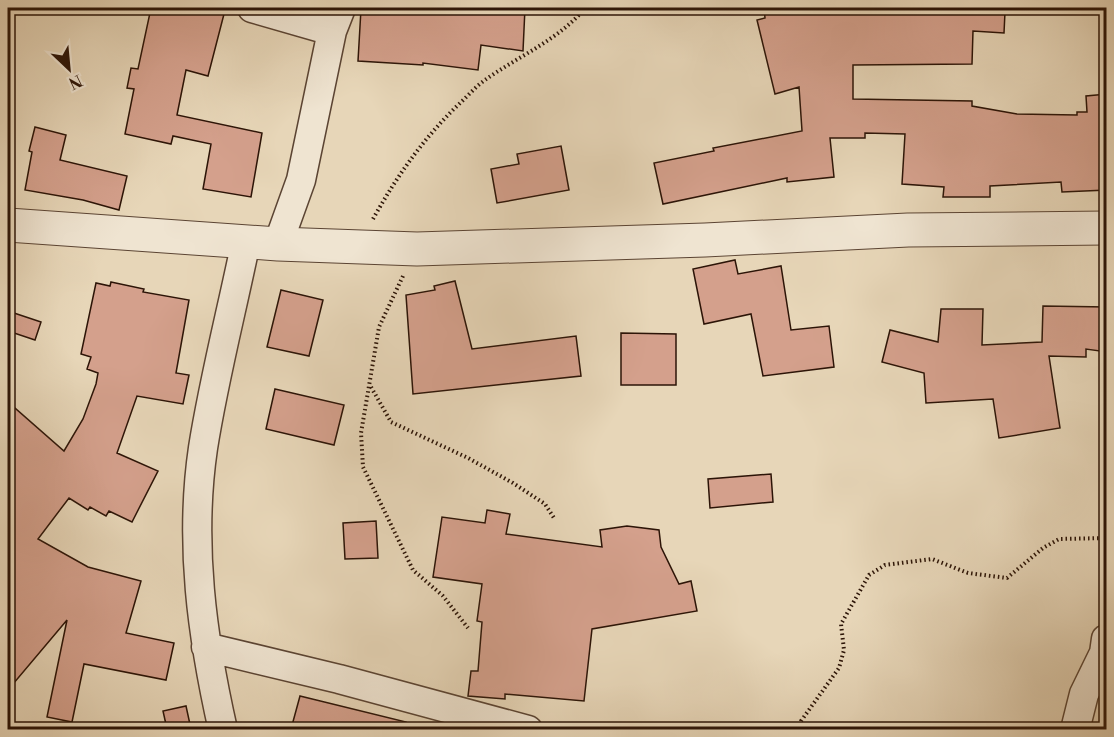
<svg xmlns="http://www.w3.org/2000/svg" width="1114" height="737" viewBox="0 0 1114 737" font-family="'Libre Bodoni',serif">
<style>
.building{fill:#d4a08c;stroke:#2c1407;stroke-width:1.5}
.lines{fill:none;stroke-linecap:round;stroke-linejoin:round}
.minor-casing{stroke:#5b4433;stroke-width:31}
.tertiary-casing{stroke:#5b4433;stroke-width:35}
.path{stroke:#2c1407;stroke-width:4;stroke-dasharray:1.5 3;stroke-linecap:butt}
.minor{stroke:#efe4d1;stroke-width:28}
.tertiary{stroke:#efe4d1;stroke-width:33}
</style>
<rect width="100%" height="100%" fill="#e7d6b8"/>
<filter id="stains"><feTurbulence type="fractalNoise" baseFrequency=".00333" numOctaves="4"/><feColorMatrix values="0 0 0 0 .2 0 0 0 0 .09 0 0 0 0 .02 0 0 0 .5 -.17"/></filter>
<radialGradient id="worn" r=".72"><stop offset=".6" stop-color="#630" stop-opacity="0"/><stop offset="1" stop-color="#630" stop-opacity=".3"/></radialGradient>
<path class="building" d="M 151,8 L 198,8 L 224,14 L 208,76 L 186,70 L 177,115 L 262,133 L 251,197 L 203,189 L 211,144 L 173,136 L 171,144 L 125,134 L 134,89 L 127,88 L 131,68 L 138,69 Z
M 404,8 L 525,8 L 523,51 L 481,45 L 478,70 L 423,63 L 423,65 L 358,61 L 361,9 L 404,12 Z
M 764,8 L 973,8 L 973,10 L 1005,12 L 1004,33 L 973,31 L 972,64 L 853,65 L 853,99 L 972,101 L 972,106 L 1017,114 L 1077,115 L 1077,112 L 1087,112 L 1086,96 L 1107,94 L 1107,190 L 1062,192 L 1061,182 L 990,186 L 990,197 L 943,197 L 944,187 L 902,184 L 905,134 L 865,133 L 865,138 L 830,138 L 834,177 L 787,182 L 787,178 L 663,204 L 654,163 L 714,151 L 713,148 L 802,131 L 799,87 L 775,94 L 757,20 L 765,18 Z
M 35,127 L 66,135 L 60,160 L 127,176 L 119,210 L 83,200 L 25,190 L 32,152 L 29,151 Z
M 561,146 L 569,190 L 497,203 L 491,169 L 519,164 L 517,154 Z
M 735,260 L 738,274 L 781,266 L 791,330 L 829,326 L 834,367 L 763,376 L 751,314 L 704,324 L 693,269 Z
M 455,281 L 472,349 L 576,336 L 581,376 L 413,394 L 406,295 L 435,290 L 434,286 Z
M 111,282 L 144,289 L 143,292 L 189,300 L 176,373 L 189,375 L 183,404 L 137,396 L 117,453 L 158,471 L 132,522 L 109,511 L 106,516 L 90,507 L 88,510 L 69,498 L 38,539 L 88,567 L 141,581 L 126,633 L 174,643 L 166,680 L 84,664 L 72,722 L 47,717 L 67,620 L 8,690 L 8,402 L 64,451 L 83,419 L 96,384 L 98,373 L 87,369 L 91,357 L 81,354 L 96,283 L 110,286 Z
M 281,290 L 323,300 L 309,356 L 267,347 Z
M 1043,306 L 1107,307 L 1107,352 L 1086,349 L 1086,357 L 1049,356 L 1060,428 L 999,438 L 993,399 L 926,403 L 924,373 L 882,362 L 890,330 L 938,342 L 941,309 L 983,309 L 982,345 L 1042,342 Z
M 8,311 L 41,322 L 35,340 L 8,331 Z
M 621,333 L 676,334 L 676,385 L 621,385 Z
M 275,389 L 344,405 L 334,445 L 266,429 Z
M 771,474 L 773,502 L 710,508 L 708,479 Z
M 487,510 L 510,514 L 506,534 L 602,547 L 600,530 L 627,526 L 659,530 L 661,547 L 679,584 L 691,581 L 697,611 L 592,629 L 584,701 L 505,694 L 505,699 L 468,696 L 471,671 L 478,671 L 482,622 L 477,621 L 482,584 L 433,577 L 442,517 L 485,523 Z
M 376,521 L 378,558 L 345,559 L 343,523 Z
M 300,696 L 406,722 L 405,729 L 291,729 Z
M 186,706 L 191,729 L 167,729 L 163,711 Z"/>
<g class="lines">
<defs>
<path id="minor" d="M 252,8 L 332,31
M 278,244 L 301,180 L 332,31 L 341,8
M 206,647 L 339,679 L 528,730
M 223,730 C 202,637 189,543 203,448 C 214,378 232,310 246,241
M 1075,730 L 1084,694 L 1104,653 L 1106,639"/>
<path id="tertiary" d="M 8,225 L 278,244 L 417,249 L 705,240 L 908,230 L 1106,228"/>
</defs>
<use href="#minor" class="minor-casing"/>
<use href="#tertiary" class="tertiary-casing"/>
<path class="path" d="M 373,219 C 397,176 423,139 458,105 C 467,97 475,87 485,80 C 517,57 560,39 585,8
M 403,276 L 379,327 L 361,433 L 363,467 L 413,570 L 443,596 L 468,628
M 371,387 L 391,422 L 468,458 L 513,483 L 545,504 L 554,518
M 800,730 L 801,721 L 839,668 L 844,650 L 841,624 L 869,575 L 885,565 L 932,559 L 968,573 L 1007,578 L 1043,548 L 1059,539 L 1106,538"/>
<use href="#minor" class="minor"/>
<use href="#tertiary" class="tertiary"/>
</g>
<rect width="1114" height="737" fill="none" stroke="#e7d6b8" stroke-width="30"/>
<rect x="9" y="9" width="1096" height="719" fill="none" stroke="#2c1407" stroke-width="3"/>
<rect x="15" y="15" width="1084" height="707" fill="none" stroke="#2c1407" stroke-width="1.5"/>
<g transform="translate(69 69) rotate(154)" stroke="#efe4d1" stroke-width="4.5" paint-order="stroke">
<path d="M0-4.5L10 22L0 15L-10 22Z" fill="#2c1407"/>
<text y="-9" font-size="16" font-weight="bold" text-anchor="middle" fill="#2c1407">N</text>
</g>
<rect width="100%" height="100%" filter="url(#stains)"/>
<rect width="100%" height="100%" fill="url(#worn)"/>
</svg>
